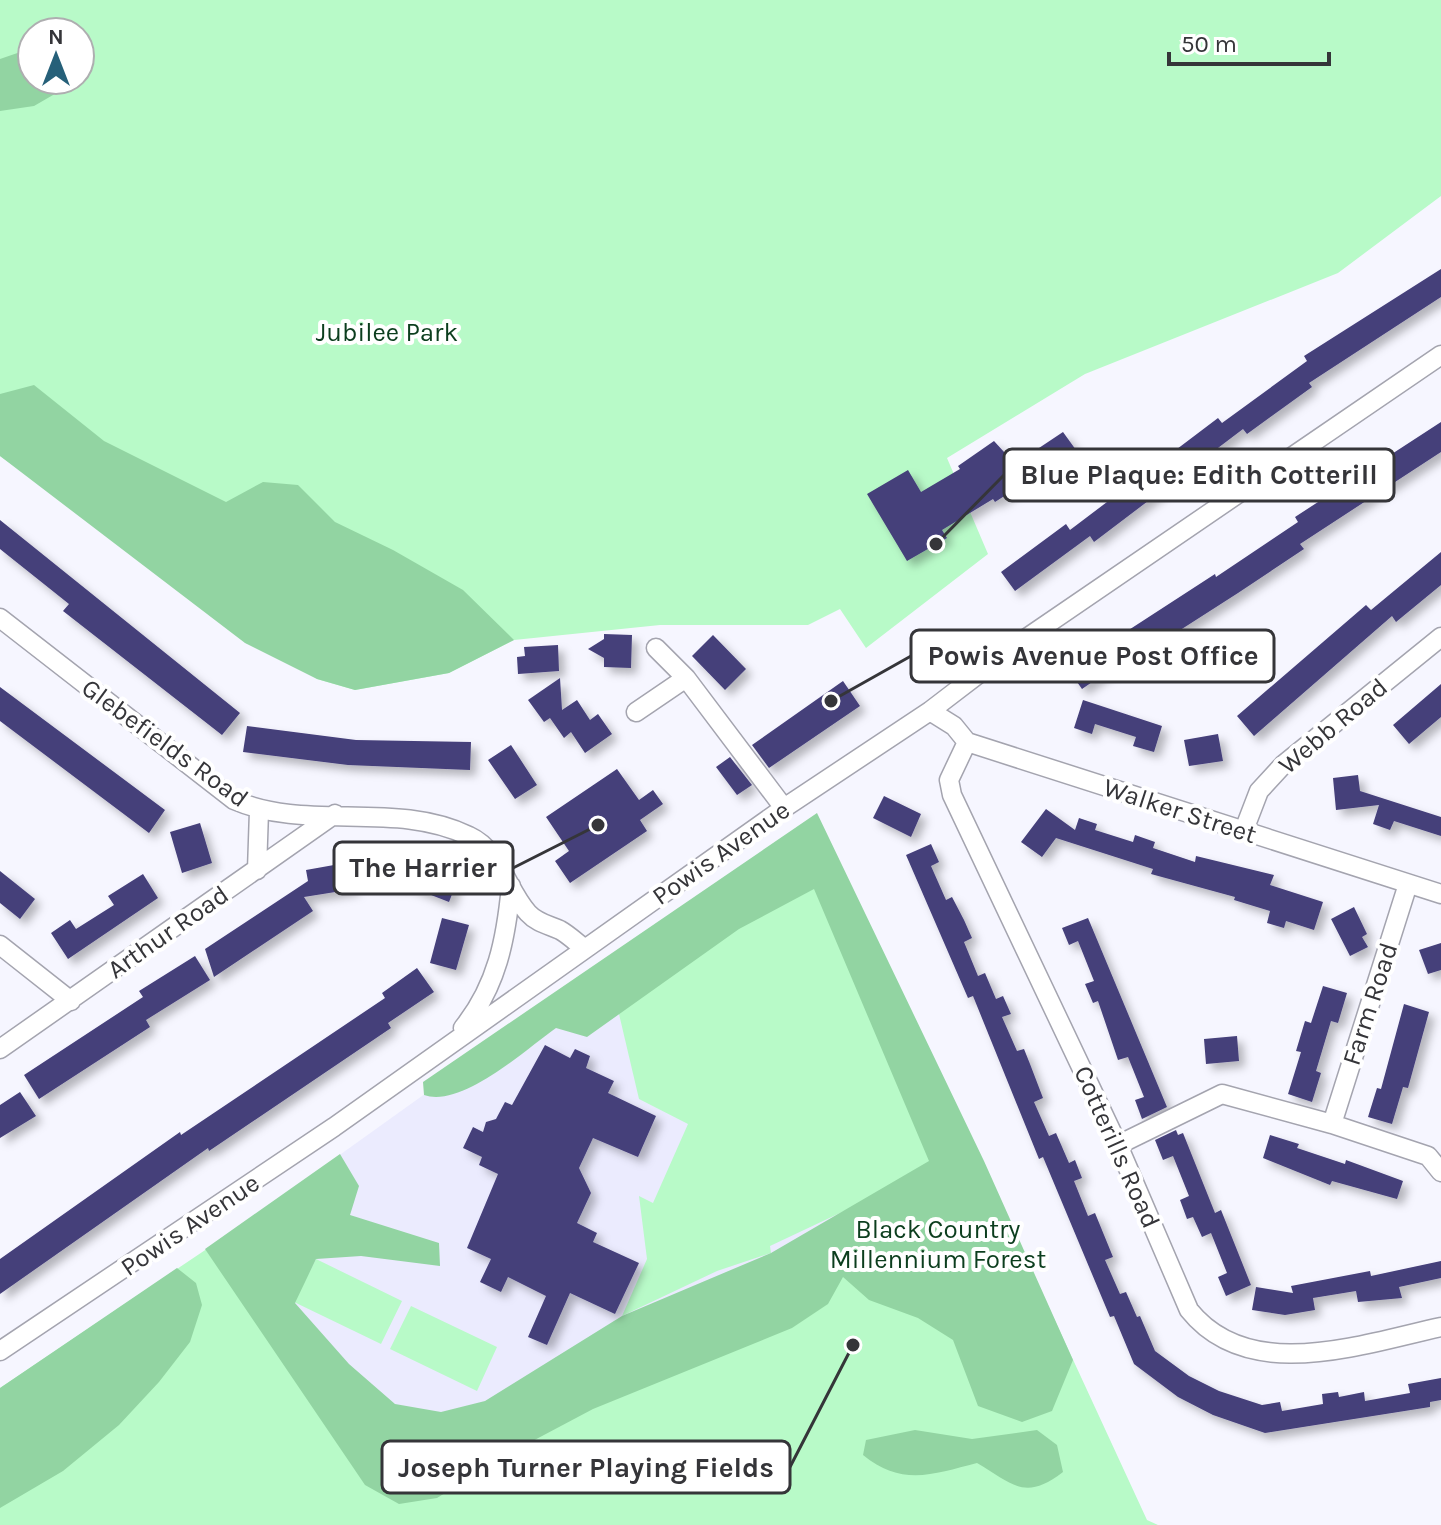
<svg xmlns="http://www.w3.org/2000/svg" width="1441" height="1525" viewBox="0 0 1441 1525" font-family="Karla,sans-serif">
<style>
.built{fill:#ebebfe}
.green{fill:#b8fac8;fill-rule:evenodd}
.forest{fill:#92d4a2}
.building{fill:#453f7a;filter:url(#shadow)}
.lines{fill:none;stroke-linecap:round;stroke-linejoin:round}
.minor-casing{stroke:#a4a4af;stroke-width:21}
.minor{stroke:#fff;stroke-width:18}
.labels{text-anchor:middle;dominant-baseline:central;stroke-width:8;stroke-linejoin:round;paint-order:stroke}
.park-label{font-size:26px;fill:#0c3e1e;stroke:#fff}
.street-label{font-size:26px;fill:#353539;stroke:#fff}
.leader{fill:none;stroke:#353539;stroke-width:3}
.callout-dot{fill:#353539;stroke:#fff;stroke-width:3}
.callout{fill:#fff;stroke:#353539;stroke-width:3}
.callout-label{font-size:28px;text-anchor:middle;font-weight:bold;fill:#353539}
</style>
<defs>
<filter id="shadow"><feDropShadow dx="6" dy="6" stdDeviation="4" flood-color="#0004"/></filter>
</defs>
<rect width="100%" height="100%" fill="#f6f6ff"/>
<path class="built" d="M 802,824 L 965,1168 L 400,1475 L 232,1232 Z"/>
<path class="green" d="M 0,0 L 1441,0 L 1441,196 L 1338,273 L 1085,374 L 947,458 L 988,554 L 866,648 L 840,609 L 808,625 L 660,625 L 514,640 L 449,673 L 355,690 L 317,679 L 0,456 ZM 32,32 L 80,32 L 80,80 L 32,80 Z
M 787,887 L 815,889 L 944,1164 L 770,1246 L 771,1253 L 717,1271 L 622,1316 L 647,1259 L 639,1196 L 653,1203 L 688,1124 L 639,1099 L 615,997 Z
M 965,1168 L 1039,1286 L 1147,1520 L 1158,1525 L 0,1525 L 0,1388 L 232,1232 L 401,1475 Z
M 316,1259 L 402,1301 L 381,1344 L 294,1302 Z
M 411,1306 L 497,1347 L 477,1391 L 390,1349 Z"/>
<path class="forest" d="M 32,48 L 32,80 L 79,80 L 34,106 L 0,111 L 0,59 Z
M 34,385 L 104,441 L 226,502 L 263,482 L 298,485 L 335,522 L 393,550 L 463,590 L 514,640 L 449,673 L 355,690 L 317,679 L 245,643 L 0,456 L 0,394 Z
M 817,813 L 984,1161 L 1073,1360 L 1052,1411 L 1022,1422 L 978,1406 L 953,1340 L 918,1318 L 869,1300 L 843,1277 L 828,1304 L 792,1328 L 593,1409 L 510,1453 L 437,1498 L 399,1504 L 365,1485 L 205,1249 L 340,1154 L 359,1186 L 350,1215 L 439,1243 L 440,1266 L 361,1256 L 316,1259 L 295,1303 L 349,1364 L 395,1404 L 441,1412 L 485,1401 L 622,1316 L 771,1253 L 929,1161 L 814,889 L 739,929 L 587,1037 L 556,1028 C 525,1050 462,1108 424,1095 L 423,1082 Z
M 177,1268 L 196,1283 L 202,1305 L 190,1342 L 159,1382 L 119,1425 L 63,1471 L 0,1508 L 0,1388 Z
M 915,1430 L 972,1439 L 1037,1430 L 1057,1445 L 1063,1472 C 1025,1501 1014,1485 977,1463 C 934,1474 902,1487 863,1455 L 866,1440 Z"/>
<path class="building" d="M 1441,269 L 1441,297 L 1309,383 L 1312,387 L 1247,434 L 1243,429 L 1094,542 L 1090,536 L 1015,591 L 1001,572 L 1066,524 L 1070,530 L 1218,418 L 1222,423 L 1307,361 L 1304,356 Z
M 1441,422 L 1441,452 L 1300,544 L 1304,549 L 1238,593 L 1160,643 L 1156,638 L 1082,689 L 1068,669 L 1088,655 L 1093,661 L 1124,639 L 1121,635 L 1215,574 L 1216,577 L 1298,522 L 1295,517 Z
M 1063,432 L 1076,450 L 995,502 L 993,499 L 942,530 L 947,538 L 907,561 L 867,494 L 908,470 L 921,492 L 960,469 L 958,466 L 994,441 L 1015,464 Z
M 0,520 L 240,713 L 222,735 L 63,611 L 69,604 L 0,549 Z
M 1441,552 L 1441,585 L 1396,622 L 1392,616 L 1254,736 L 1237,716 L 1366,605 L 1371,610 Z
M 604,634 L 632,635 L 631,668 L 604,667 L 604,658 L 588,649 L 604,639 Z
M 713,635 L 746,669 L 725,690 L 692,656 Z
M 558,645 L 559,671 L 518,674 L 517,657 L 525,656 L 524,647 Z
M 560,678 L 562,710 L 577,700 L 590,720 L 598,714 L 612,734 L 585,753 L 571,732 L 564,738 L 550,718 L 544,722 L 528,700 Z
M 843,681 L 860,706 L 769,768 L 752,745 Z
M 1441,684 L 1441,717 L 1409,744 L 1393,725 Z
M 0,687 L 165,810 L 149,833 L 0,721 Z
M 1083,700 L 1162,726 L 1154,752 L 1133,746 L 1136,737 L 1095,724 L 1092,734 L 1074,728 Z
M 247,726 L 356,740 L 471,742 L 470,770 L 348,765 L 243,752 Z
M 1218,734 L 1223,761 L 1189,766 L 1184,740 Z
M 511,745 L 537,785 L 515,799 L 488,760 Z
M 730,757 L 752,785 L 737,795 L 716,767 Z
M 617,769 L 639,800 L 653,790 L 663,804 L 640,820 L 647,831 L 570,883 L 555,861 L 569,851 L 546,817 Z
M 1358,775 L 1360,791 L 1441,817 L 1441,836 L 1394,821 L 1390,830 L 1373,824 L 1379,805 L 1336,810 L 1333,778 Z
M 884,796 L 921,814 L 911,837 L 873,818 Z
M 1046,809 L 1075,830 L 1079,818 L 1097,824 L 1095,830 L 1133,842 L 1135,835 L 1155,842 L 1153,848 L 1195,862 L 1196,856 L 1274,875 L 1270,885 L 1323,902 L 1314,930 L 1286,921 L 1284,928 L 1267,923 L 1270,911 L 1234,900 L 1235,897 L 1151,874 L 1153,869 L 1056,838 L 1042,857 L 1021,842 Z
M 200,823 L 212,863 L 182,873 L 170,832 Z
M 931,844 L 939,862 L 931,866 L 946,900 L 952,897 L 964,920 L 972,938 L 964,942 L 978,976 L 985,973 L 996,999 L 1003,996 L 1011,1014 L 1002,1017 L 1017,1051 L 1024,1049 L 1030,1064 L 1043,1098 L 1034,1102 L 1049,1136 L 1056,1133 L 1069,1163 L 1075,1160 L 1082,1178 L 1074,1181 L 1088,1216 L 1095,1213 L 1113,1257 L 1105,1260 L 1120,1294 L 1126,1292 L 1137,1317 L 1140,1316 L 1155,1351 L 1189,1376 L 1219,1391 L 1262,1405 L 1280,1402 L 1282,1411 L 1323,1404 L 1322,1394 L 1338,1392 L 1339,1397 L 1364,1392 L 1365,1401 L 1410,1393 L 1408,1384 L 1441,1378 L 1441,1400 L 1430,1402 L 1430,1407 L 1265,1433 L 1213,1415 L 1178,1397 L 1134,1364 L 1114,1316 L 1110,1317 L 1043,1157 L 1039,1159 L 973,996 L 968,998 L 906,855 Z
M 362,857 L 410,860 L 458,879 L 449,902 L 408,886 L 353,883 L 354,889 L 304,897 L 313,911 L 214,977 L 205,949 L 308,881 L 306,870 L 362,860 Z
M 0,871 L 35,899 L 20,919 L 0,903 Z
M 143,874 L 158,898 L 68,959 L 51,933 L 70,920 L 76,929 L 114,905 L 108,896 Z
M 1354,907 L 1367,934 L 1362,937 L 1368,947 L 1350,956 L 1331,919 Z
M 442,918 L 469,925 L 456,970 L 430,963 Z
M 1088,918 L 1167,1107 L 1142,1119 L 1135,1100 L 1144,1097 L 1128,1057 L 1118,1060 L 1098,1001 L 1093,1003 L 1085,984 L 1094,981 L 1078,941 L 1069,945 L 1062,928 Z
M 1441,943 L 1441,970 L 1428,974 L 1419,950 Z
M 195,956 L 210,980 L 146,1020 L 150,1027 L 39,1099 L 24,1075 L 143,997 L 139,991 Z
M 417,968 L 434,992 L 388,1023 L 391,1028 L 209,1151 L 208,1148 L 0,1294 L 0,1259 L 180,1132 L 181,1135 L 385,998 L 382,993 Z
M 1323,986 L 1347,993 L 1338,1023 L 1331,1021 L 1316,1071 L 1321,1073 L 1312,1102 L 1288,1094 L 1301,1052 L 1296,1051 L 1305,1021 L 1311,1023 Z
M 1404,1004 L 1429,1012 L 1408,1088 L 1403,1087 L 1392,1124 L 1368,1117 L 1377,1088 L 1381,1089 Z
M 1237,1036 L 1239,1061 L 1206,1064 L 1204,1039 Z
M 545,1045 L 570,1058 L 575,1049 L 590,1056 L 586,1068 L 614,1081 L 608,1093 L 656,1116 L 638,1157 L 593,1138 L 579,1168 L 591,1193 L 577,1223 L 597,1233 L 593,1242 L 639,1263 L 615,1314 L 570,1293 L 547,1345 L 528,1337 L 546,1296 L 508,1277 L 501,1292 L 480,1282 L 491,1259 L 467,1248 L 498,1174 L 479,1165 L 482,1157 L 463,1148 L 473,1127 L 483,1132 L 486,1122 L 496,1119 L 505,1102 L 512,1105 Z
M 20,1092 L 36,1116 L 0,1138 L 0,1105 Z
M 1176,1130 L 1178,1135 L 1183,1133 L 1215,1213 L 1221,1210 L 1251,1285 L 1226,1296 L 1218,1277 L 1227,1273 L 1211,1233 L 1202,1237 L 1193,1217 L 1187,1219 L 1180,1200 L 1189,1196 L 1173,1156 L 1163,1160 L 1155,1140 Z
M 1270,1135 L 1299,1144 L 1297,1148 L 1345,1164 L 1346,1160 L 1403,1181 L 1397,1199 L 1332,1181 L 1330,1185 L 1263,1158 Z
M 1441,1261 L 1441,1278 L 1399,1287 L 1402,1298 L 1358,1302 L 1356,1291 L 1313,1298 L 1315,1310 L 1285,1315 L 1252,1310 L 1256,1287 L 1293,1293 L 1291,1286 L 1370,1271 L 1371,1276 Z"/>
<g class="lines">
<defs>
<path id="minor" d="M 0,618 L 234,800 C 307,832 395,800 469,836 C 500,850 507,890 528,913 C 537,923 549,925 560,930 C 569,935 577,943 585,949
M 656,648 L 686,678 L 784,808
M 930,711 L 954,726 L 967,742 L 1441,894
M 636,712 L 686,678
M 967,742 L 949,780 L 952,795 L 1118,1145 L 1189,1310 C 1249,1385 1362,1344 1441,1327
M 1244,830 L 1259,791 L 1283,765 L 1441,637
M 257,870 L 259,811
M 0,945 L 71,1001
M 463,1028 C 497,986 506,939 511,886
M 0,1049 L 335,814
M 1332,1124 L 1428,1156 L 1441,1172
M 1118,1145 L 1222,1094 L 1332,1124 L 1408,884
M 0,1351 L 334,1127 L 784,808 L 930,711 L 1015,646 L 1441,355"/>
</defs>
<use href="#minor" class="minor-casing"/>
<use href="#minor" class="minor"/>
</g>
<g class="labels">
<g class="park-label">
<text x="387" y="332">Jubilee Park</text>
<text x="938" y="1229">Black Country<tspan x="938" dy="30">Millennium Forest</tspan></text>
</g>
<g class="street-label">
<text transform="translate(1333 726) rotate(-40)">Webb Road</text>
<text transform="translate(165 743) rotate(36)">Glebefields Road</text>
<text transform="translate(1180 811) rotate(18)">Walker Street</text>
<text transform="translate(721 853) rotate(-35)">Powis Avenue</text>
<text transform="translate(168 932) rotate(-35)">Arthur Road</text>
<text transform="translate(1370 1004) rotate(-72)">Farm Road</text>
<text transform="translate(1117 1147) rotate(66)">Cotterills Road</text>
<text transform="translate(190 1225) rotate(-34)">Powis Avenue</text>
</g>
</g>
<path class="leader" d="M936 544L1004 475M831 701L911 656M598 825L513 868M853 1345L790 1467"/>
<g class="callout-dot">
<circle cx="936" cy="544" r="8"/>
<circle cx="831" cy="701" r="8"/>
<circle cx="598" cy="825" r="8"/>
<circle cx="853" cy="1345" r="8"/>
</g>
<g class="callout">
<rect x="1004" y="449" width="390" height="52" rx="8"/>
<rect x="911" y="630" width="363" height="52" rx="8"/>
<rect x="334" y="842" width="179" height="52" rx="8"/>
<rect x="382" y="1441" width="408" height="52" rx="8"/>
</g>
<g class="callout-label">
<text x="1199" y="484">Blue Plaque: Edith Cotterill</text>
<text x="1093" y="665">Powis Avenue Post Office</text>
<text x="423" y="877">The Harrier</text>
<text x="586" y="1477">Joseph Turner Playing Fields</text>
</g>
<g transform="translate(56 56)"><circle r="38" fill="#ffffff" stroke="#aeaeb0" stroke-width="2"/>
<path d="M0-6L14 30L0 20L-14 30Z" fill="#266079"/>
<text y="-12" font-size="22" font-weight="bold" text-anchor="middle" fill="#353539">N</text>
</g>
<path d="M1169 52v12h160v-12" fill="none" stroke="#353539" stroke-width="4"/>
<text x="1181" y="52" font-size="24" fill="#353539" stroke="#ffffff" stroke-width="6" paint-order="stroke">50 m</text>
</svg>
